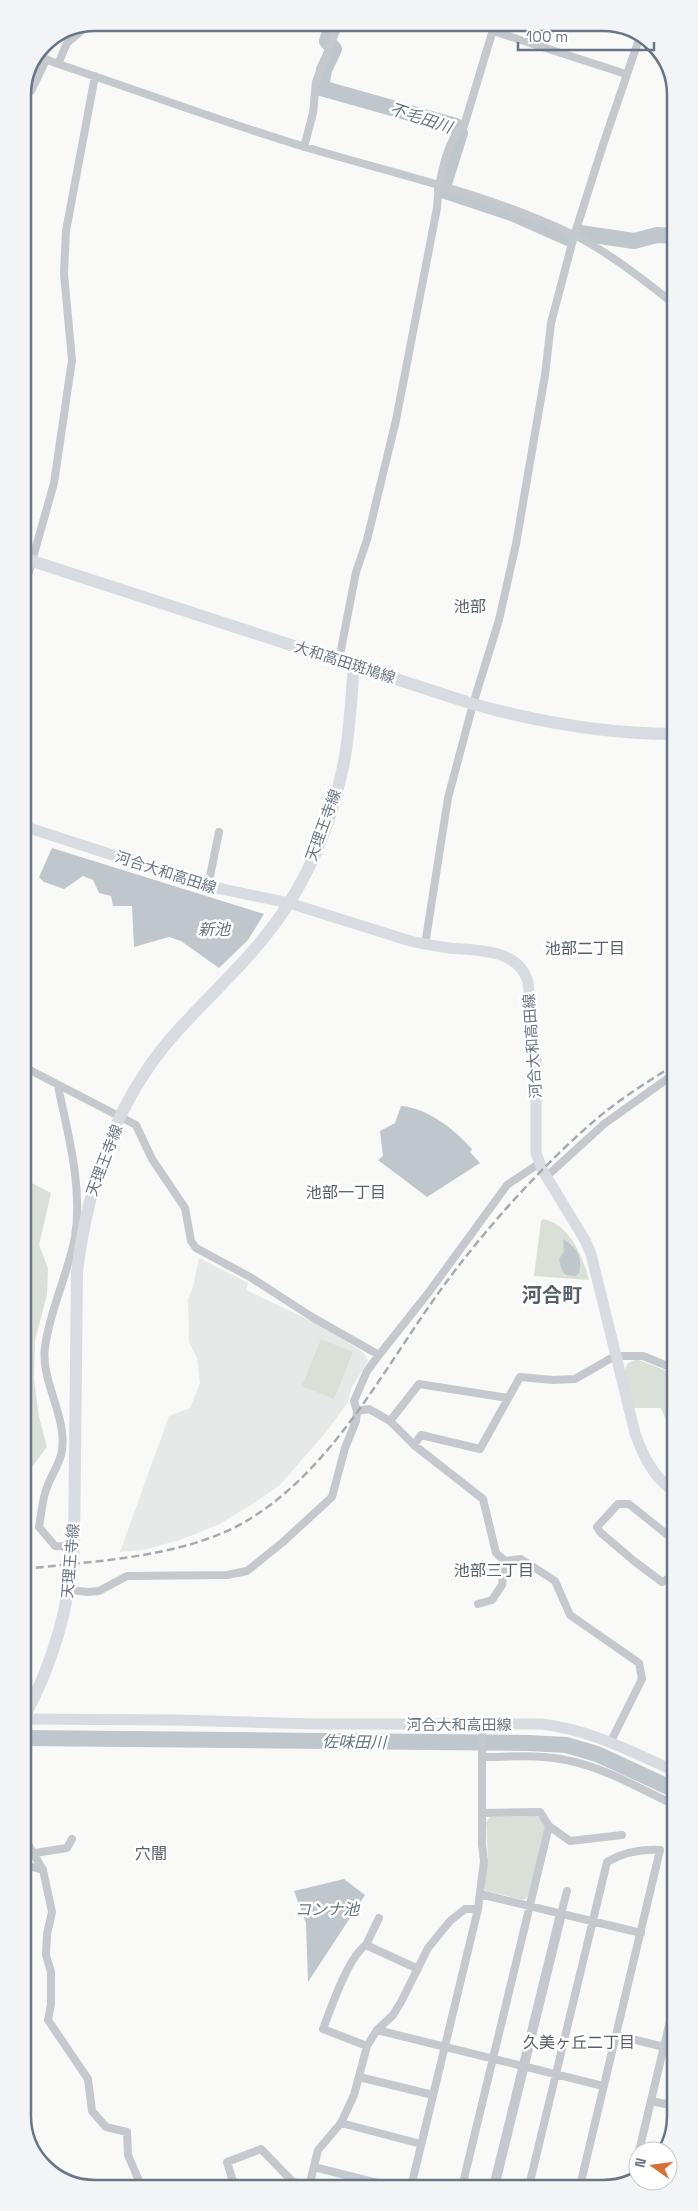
<svg xmlns="http://www.w3.org/2000/svg" width="698" height="2211" viewBox="0 0 698 2211" font-family="'Space Grotesk','Noto Sans JP',sans-serif">
<style>
.built{fill:#e7e8e8}
.green{fill:#dae0d8}
.water{fill:#bfc7cd}
.lines{fill:none;stroke-linecap:round;stroke-linejoin:round}
.river{stroke:#bfc7cd;stroke-width:16}
.minor{stroke:#c5c8cc;stroke-width:8}
.tertiary{stroke:#c5c8cc;stroke-width:10}
.secondary{stroke:#d8dbdf;stroke-width:11}
.primary{stroke:#d8dbdf;stroke-width:12}
.rail{stroke:#a6abb1;stroke-width:2.5;stroke-dasharray:8 4;stroke-linecap:butt}
.labels{text-anchor:middle;dominant-baseline:central;stroke-width:5;stroke-linejoin:round;paint-order:stroke}
.street-label{font-size:15px;fill:#6a7686;stroke:#fff}
.water-label{font-size:16px;font-style:italic;fill:#667781;stroke:#fff}
.neighbourhood-label{font-size:16px;fill:#57606b;stroke:#fff}
.district-label{font-size:20px;font-weight:bold;fill:#57606b;stroke:#fff}
.rim{fill:none;stroke:#6a7686;stroke-width:2.5}
</style>
<rect width="100%" height="100%" fill="#f9f9f7"/>
<path class="built" d="M 199,1258 L 248,1283 L 246,1290 L 324,1327 L 364,1353 L 368,1361 L 352,1387 L 348,1402 L 327,1431 L 280,1485 L 251,1505 L 218,1525 L 180,1540 L 143,1550 L 120,1552 L 169,1416 L 190,1408 L 200,1383 L 197,1358 L 189,1342 L 188,1299 L 193,1287 Z"/>
<path class="green" d="M 24,1179 L 51,1193 L 39,1245 L 48,1268 L 47,1295 L 35,1340 L 34,1379 L 39,1417 L 47,1447 L 29,1471 L 24,1470 Z
M 543,1219 C 570,1224 583,1257 589,1280 L 534,1276 L 541,1221 Z
M 321,1339 L 353,1352 L 334,1399 L 302,1386 Z
M 636,1359 L 675,1374 L 675,1431 L 670,1429 L 661,1408 L 633,1408 L 624,1373 L 627,1364 Z
M 535,1816 L 541,1818 L 545,1827 L 528,1897 L 523,1900 L 486,1891 L 483,1885 L 488,1860 L 486,1822 L 490,1817 Z"/>
<path class="water" d="M 52,848 L 264,914 L 248,940 L 219,968 L 181,941 L 169,937 L 134,947 L 132,906 L 113,906 L 111,896 L 99,893 L 93,880 L 83,876 L 64,889 L 44,882 L 39,877 Z
M 401,1106 C 428,1108 455,1130 472,1149 L 470,1152 L 480,1163 L 427,1197 L 378,1160 L 383,1156 L 380,1131 L 395,1123 Z
M 563,1239 C 577,1248 583,1257 579,1273 L 576,1276 C 561,1276 562,1271 559,1259 L 564,1251 Z
M 344,1879 L 365,1895 L 308,1982 L 306,1923 L 294,1891 Z"/>
<g class="lines">
<path class="river" d="M 333,23 L 327,41 L 334,49 L 324,70 L 321,88 L 456,126 L 460,133 L 442,190 L 514,214 L 568,238
M 580,233 L 634,241 L 657,235 L 673,236
M 24,1738 L 529,1743 L 566,1745 L 597,1754 L 675,1790"/>
<path class="minor" d="M 493,31 L 626,74
M 38,56 L 58,64 C 140,91 222,122 305,147 C 395,174 489,194 574,235 C 610,253 642,279 673,303
M 58,64 L 67,43 L 87,26
M 23,96 L 31,91 L 46,60
M 304,147 L 313,113 L 316,82 L 339,23
M 23,593 L 54,483 L 72,360 L 64,274 L 66,231 L 95,76
M 339,660 L 356,572 L 367,540 L 396,420 L 437,208 C 438,186 446,138 464,126 L 495,23
M 208,886 L 219,832
M 425,945 L 448,798 L 473,704 L 499,620 L 516,544 L 545,375 L 551,323 L 574,236 L 603,145 L 640,36
M 24,1067 L 136,1125 L 152,1159 L 185,1208 L 191,1241 L 196,1248 L 250,1277 L 312,1317 L 379,1355
M 58,1086 C 68,1135 83,1187 75,1237 C 68,1274 50,1309 45,1347 C 41,1375 59,1404 62,1432 C 66,1461 52,1469 45,1493 C 42,1504 41,1516 39,1527 L 55,1546 L 74,1547
M 547,1176 L 604,1124 L 674,1074
M 357,1411 L 369,1409 L 390,1421 L 414,1445 L 483,1499 L 496,1553 L 505,1561 L 521,1559 L 555,1581 L 570,1615 L 639,1663 L 642,1679 L 610,1743
M 390,1421 L 419,1384 L 508,1398
M 414,1445 L 421,1435 L 480,1449 L 520,1377 L 553,1380 L 575,1379 L 615,1356 L 643,1356 L 675,1369
M 675,1541 L 629,1504 L 618,1504 L 597,1527 L 600,1532 L 634,1561 L 662,1582 L 675,1575
M 69,1590 L 88,1592 L 99,1591 L 127,1576 L 227,1575 L 247,1571 L 283,1542 L 332,1497 L 345,1448 L 356,1421 L 357,1411 L 354,1401 L 367,1371 L 379,1355 L 429,1292 L 507,1185 L 540,1163
M 478,1604 L 492,1600 L 502,1585 L 505,1561
M 482,1757 C 509,1757 539,1754 566,1760 C 604,1767 640,1789 675,1805
M 25,1800 L 26,1760
M 549,1826 L 570,1841 L 622,1835
M 25,1839 L 43,1870 L 52,1912 L 47,1934 L 46,1955 L 51,1972 L 51,2004 L 48,2020 L 88,2079 L 92,2111 L 106,2127 L 127,2132 L 128,2155 L 142,2188
M 35,1853 L 67,1848 L 72,1839
M 25,1865 L 43,1870
M 480,1894 L 641,1933
M 561,1914 L 567,1891
M 366,1945 L 379,1918
M 670,2021 L 675,1990
M 377,2030 L 603,2086
M 616,2035 L 664,2047
M 367,2046 L 323,2029 C 331,2008 348,1957 366,1945 L 418,1969
M 359,2077 L 433,2095
M 651,2101 L 675,2106
M 341,2123 L 421,2144
M 639,2151 L 670,2021 L 675,2022
M 314,2167 L 393,2187
M 632,2179 L 638,2155
M 529,2186 L 607,1862 C 624,1852 640,1849 660,1850 L 580,2186
M 309,2187 L 318,2150 L 341,2123 L 354,2095 L 367,2046 L 377,2030 L 393,2015 L 401,2002 L 428,1948 L 450,1921 L 465,1909 L 478,1909
M 411,2187 L 478,1909 L 484,1861 L 482,1845 L 482,1724
M 462,2187 L 549,1826 L 540,1812 L 482,1813
M 235,2188 L 227,2162 L 261,2149 L 293,2182 L 310,2186"/>
<path class="tertiary" d="M 494,2187 L 561,1914"/>
<path class="secondary" d="M 23,826 L 208,886 L 289,903 L 407,940 C 421,944 435,946 449,948 C 478,951 518,948 528,982 L 536,1061 L 536,1153 L 543,1171 L 585,1240 L 591,1254 L 635,1433 C 643,1456 653,1477 675,1492
M 24,1719 L 176,1720 L 313,1724 L 541,1724 C 589,1729 632,1752 675,1771"/>
<path class="primary" d="M 23,558 L 473,704 C 538,722 606,734 674,734
M 24,1717 C 53,1664 69,1607 74,1547 L 77,1272 C 87,1188 115,1103 172,1037 C 211,993 257,954 289,903 C 315,862 333,814 343,767 C 350,734 351,699 354,665"/>
<path class="rail" d="M 24,1569 C 94,1561 180,1558 243,1523 C 332,1472 383,1369 442,1288 C 485,1229 544,1163 600,1116 C 623,1097 649,1081 674,1065"/>
</g>
<g class="labels">
<g class="street-label">
<text transform="translate(345 662) rotate(18)">大和高田斑鳩線</text>
<text transform="translate(323 825) rotate(-70)">天理王寺線</text>
<text transform="translate(166 872) rotate(18)">河合大和高田線</text>
<text transform="translate(532 1046) rotate(-94)">河合大和高田線</text>
<text transform="translate(104 1160) rotate(-69)">天理王寺線</text>
<text transform="translate(70 1561) rotate(-85)">天理王寺線</text>
<text x="459" y="1724">河合大和高田線</text>
</g>
<g class="water-label">
<text transform="translate(421 118) rotate(18)">不毛田川</text>
<text x="214" y="929">新池</text>
<text transform="translate(354 1742) rotate(1)">佐味田川</text>
<text x="327" y="1909">コンナ池</text>
</g>
<g class="neighbourhood-label">
<text x="470" y="606">池部</text>
<text x="585" y="948">池部二丁目</text>
<text x="346" y="1192">池部一丁目</text>
<text x="494" y="1570">池部三丁目</text>
<text x="151" y="1853">穴闇</text>
<text x="579" y="2042">久美ヶ丘二丁目</text>
</g>
<g class="district-label">
<text x="552" y="1295">河合町</text>
</g>
</g>
<path d="M0 0H698V2211H0ZM95 31H603A64 64 0 0 1 667 95V2116A64 64 0 0 1 603 2180H95A64 64 0 0 1 31 2116V95A64 64 0 0 1 95 31Z" fill="#f3f4f5" fill-rule="evenodd"/>
<path class="rim" d="M95 31H603A64 64 0 0 1 667 95V2116A64 64 0 0 1 603 2180H95A64 64 0 0 1 31 2116V95A64 64 0 0 1 95 31Z"/>
<g transform="translate(653 2166) rotate(284)"><circle r="24" fill="#ffffff" stroke="#c3c8cf"/>
<path d="M0-4L9 19L0 12L-9 19Z" fill="#d96f37"/>
<text y="-8" font-size="14" font-weight="bold" text-anchor="middle" fill="#6a7686">N</text>
</g>
<path d="M518 42v8h136v-8" fill="none" stroke="#6a7686" stroke-width="2.5"/>
<text x="526" y="42" font-size="15" fill="#6a7686" stroke="#ffffff" stroke-width="4" paint-order="stroke">100 m</text>
</svg>
